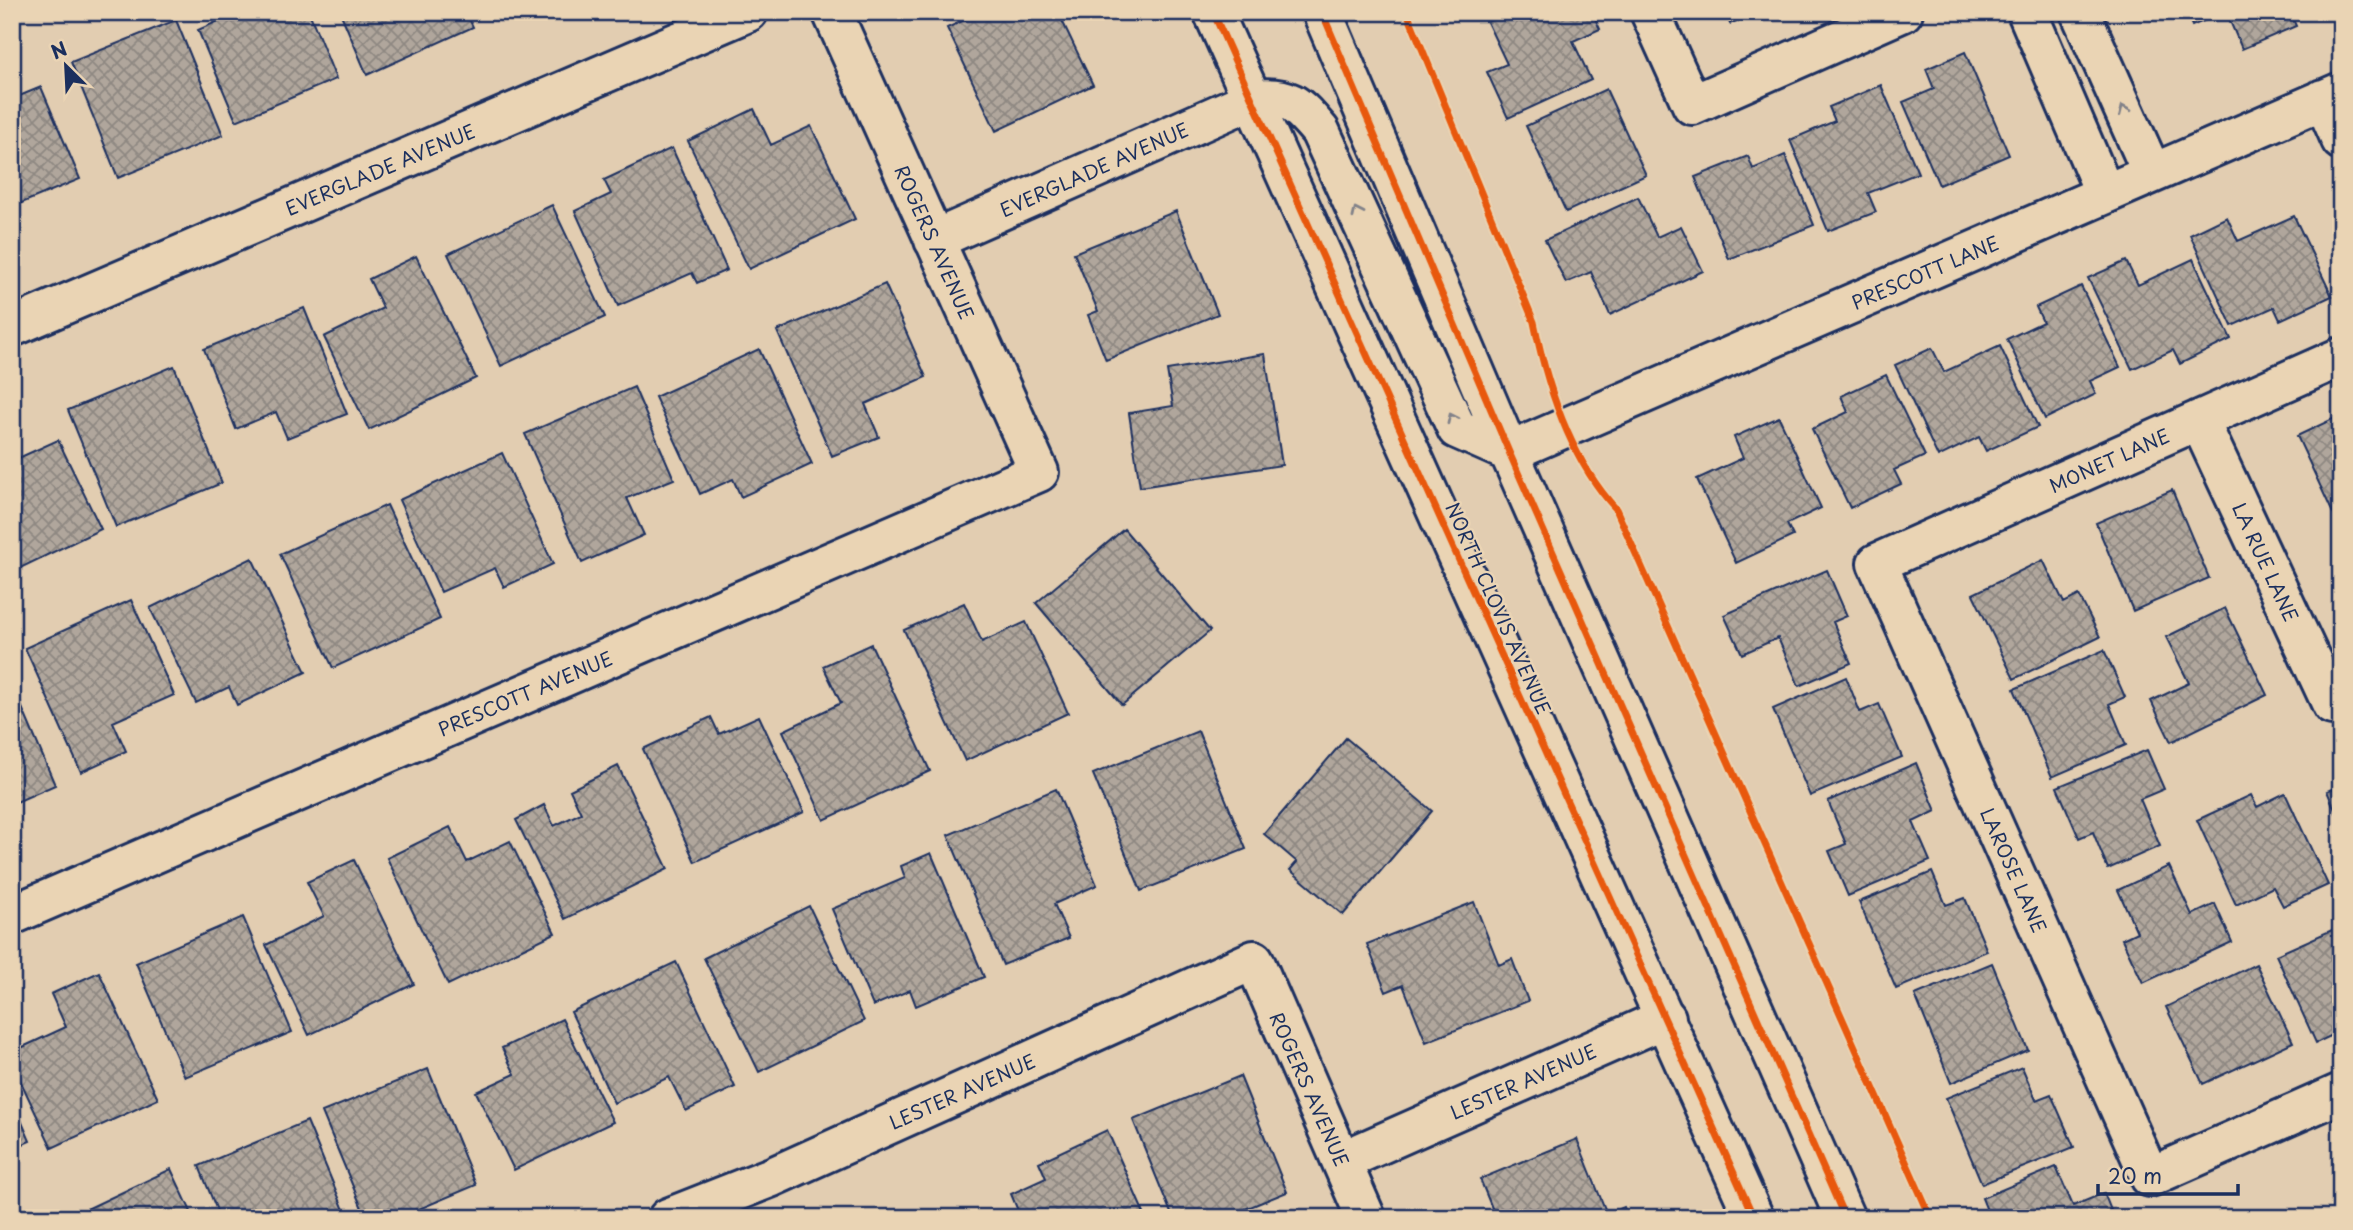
<svg xmlns="http://www.w3.org/2000/svg" width="2353" height="1230" viewBox="0 0 2353 1230" font-family="'Playpen Sans',sans-serif">
<style>
.building{fill:url(#building-cross-hatch);stroke:#1b2f5e;stroke-width:2}
.lines{fill:none;stroke-linecap:round;stroke-linejoin:round}
.street-casing{stroke:#1b2f5e;stroke-width:44}
.secondary-casing{stroke:#1b2f5e;stroke-width:44}
.street{stroke:#ead4b4;stroke-width:38}
.secondary{stroke:#ead4b4;stroke-width:38}
.cycleway-casing{stroke:#ead4b4;stroke-width:11}
.cycleway{stroke:#e8590c;stroke-width:7}
.oneway{stroke:#828289}
.labels{text-anchor:middle;dominant-baseline:central;stroke-width:5;stroke-linejoin:round;paint-order:stroke}
.street-label{font-size:19px;fill:#1b2f5e;stroke:#ead4b4}
</style>
<defs>
<pattern id="building-cross-hatch" width="8" height="8" patternUnits="userSpaceOnUse" patternTransform="scale(1.75)"><rect width="8" height="8" fill="#b0a69c"/><path d="M0 0l8 8M0 8l8-8" fill="none" stroke="#8e8882"/></pattern>
</defs>
<rect width="100%" height="100%" fill="#e2cdb1"/>
<filter id="ink" filterUnits="userSpaceOnUse"><feTurbulence type="fractalNoise" baseFrequency=".0143" numOctaves="2"/><feDisplacementMap in="SourceGraphic" scale="14" xChannelSelector="R" yChannelSelector="G"/><feConvolveMatrix kernelMatrix="1 2 1 2 8 2 1 2 1" color-interpolation-filters="sRGB"/></filter>
<g filter="url(#ink)">
<path class="building" d="M 239,12 L 309,12 L 336,79 L 236,121 L 198,30 Z
M 340,12 L 466,12 L 473,27 L 367,75 Z
M 982,12 L 1058,12 L 1093,85 L 996,131 L 947,28 Z
M 1509,12 L 1592,12 L 1600,29 L 1573,41 L 1591,80 L 1508,118 L 1487,72 L 1507,64 L 1487,22 Z
M 1725,12 L 1755,12 L 1730,24 Z
M 2186,12 L 2225,12 L 2192,26 Z
M 2226,12 L 2290,12 L 2296,26 L 2242,49 Z
M 176,20 L 223,135 L 118,178 L 71,62 Z
M 1965,52 L 2009,155 L 1939,185 L 1903,102 L 1934,89 L 1926,69 Z
M 1881,85 L 1918,173 L 1868,193 L 1876,212 L 1828,231 L 1790,140 L 1835,121 L 1829,107 Z
M 41,87 L 80,179 L 12,207 L 12,99 Z
M 1606,89 L 1646,175 L 1566,212 L 1526,126 Z
M 754,109 L 771,145 L 811,126 L 855,219 L 749,269 L 688,141 Z
M 672,148 L 727,270 L 697,283 L 692,273 L 618,306 L 575,211 L 611,194 L 604,180 Z
M 1785,155 L 1814,225 L 1729,259 L 1695,177 L 1748,156 L 1753,169 Z
M 1638,197 L 1657,237 L 1681,226 L 1703,271 L 1610,315 L 1591,272 L 1566,283 L 1545,240 Z
M 552,205 L 605,317 L 501,366 L 448,254 Z
M 1176,211 L 1218,314 L 1106,360 L 1088,315 L 1098,311 L 1074,253 Z
M 2294,216 L 2332,296 L 2280,320 L 2274,307 L 2232,326 L 2190,235 L 2227,217 L 2238,241 Z
M 416,256 L 476,378 L 369,430 L 324,337 L 383,308 L 369,279 Z
M 2193,259 L 2231,339 L 2180,364 L 2173,350 L 2132,369 L 2088,278 L 2126,261 L 2138,285 Z
M 885,284 L 926,377 L 865,404 L 879,437 L 832,456 L 777,331 Z
M 2081,286 L 2120,367 L 2090,381 L 2096,394 L 2045,419 L 2007,339 L 2043,322 L 2036,307 Z
M 304,308 L 347,414 L 287,438 L 276,412 L 236,429 L 204,349 Z
M 2000,346 L 2038,427 L 1986,451 L 1979,437 L 1938,457 L 1895,365 L 1932,348 L 1944,372 Z
M 759,349 L 812,464 L 741,497 L 733,479 L 700,494 L 655,397 Z
M 1265,354 L 1282,465 L 1140,487 L 1129,413 L 1173,406 L 1167,370 Z
M 174,366 L 222,483 L 116,527 L 68,410 Z
M 1886,375 L 1925,456 L 1894,470 L 1901,484 L 1850,508 L 1812,429 L 1848,412 L 1841,396 Z
M 634,387 L 674,479 L 627,498 L 644,535 L 582,563 L 525,434 Z
M 2341,415 L 2341,522 L 2338,524 L 2297,436 Z
M 1779,417 L 1821,508 L 1787,524 L 1793,536 L 1736,563 L 1697,479 L 1743,458 L 1734,437 Z
M 58,440 L 101,529 L 12,572 L 12,461 Z
M 502,453 L 553,564 L 504,587 L 495,568 L 441,592 L 399,500 Z
M 2172,490 L 2209,578 L 2133,611 L 2096,523 Z
M 387,505 L 440,619 L 333,668 L 280,554 Z
M 1124,529 L 1210,631 L 1122,705 L 1036,603 Z
M 252,558 L 306,672 L 237,705 L 229,687 L 196,703 L 150,608 Z
M 2043,560 L 2064,603 L 2079,595 L 2100,637 L 2014,679 L 1973,594 Z
M 1827,570 L 1847,616 L 1833,622 L 1851,663 L 1799,686 L 1778,638 L 1742,654 L 1724,615 Z
M 131,600 L 174,695 L 113,722 L 126,751 L 81,772 L 25,648 Z
M 964,603 L 982,642 L 1026,622 L 1068,713 L 965,761 L 904,630 Z
M 2225,608 L 2267,695 L 2171,742 L 2151,701 L 2189,683 L 2166,637 Z
M 871,644 L 930,771 L 824,820 L 783,731 L 841,703 L 823,666 Z
M 2104,650 L 2125,697 L 2109,704 L 2126,745 L 2052,777 L 2014,689 Z
M 1846,677 L 1860,712 L 1879,704 L 1902,757 L 1810,796 L 1773,709 Z
M 12,684 L 55,785 L 12,804 Z
M 759,716 L 804,812 L 695,862 L 643,749 L 711,717 L 719,734 Z
M 1198,731 L 1246,849 L 1141,891 L 1093,774 Z
M 1346,738 L 1432,811 L 1343,915 L 1290,870 L 1297,862 L 1264,834 Z
M 2147,750 L 2164,789 L 2140,799 L 2160,846 L 2108,869 L 2093,832 L 2079,838 L 2057,787 Z
M 1916,763 L 1936,811 L 1913,822 L 1930,861 L 1848,896 L 1829,851 L 1846,844 L 1828,801 Z
M 618,766 L 668,869 L 565,919 L 516,820 L 544,805 L 554,826 L 581,813 L 570,790 Z
M 2341,785 L 2341,824 L 2327,791 Z
M 1056,789 L 1097,885 L 1054,904 L 1069,938 L 1003,965 L 948,835 Z
M 2285,793 L 2328,885 L 2283,906 L 2273,887 L 2236,905 L 2197,820 L 2251,795 L 2257,807 Z
M 450,827 L 467,862 L 510,841 L 555,933 L 448,985 L 387,858 Z
M 931,853 L 984,977 L 916,1006 L 910,990 L 873,1006 L 832,909 L 905,878 L 901,866 Z
M 354,860 L 414,984 L 309,1035 L 266,945 L 324,916 L 307,882 Z
M 2169,866 L 2192,915 L 2215,904 L 2232,942 L 2143,983 L 2122,939 L 2137,932 L 2118,890 Z
M 1932,872 L 1946,905 L 1965,898 L 1987,951 L 1896,989 L 1859,902 Z
M 1474,902 L 1499,965 L 1512,959 L 1528,1001 L 1426,1042 L 1403,985 L 1386,992 L 1367,944 Z
M 809,906 L 864,1021 L 759,1072 L 704,958 Z
M 243,917 L 292,1032 L 185,1077 L 136,963 Z
M 2341,926 L 2341,1031 L 2316,1043 L 2276,955 Z
M 676,962 L 735,1087 L 686,1111 L 669,1077 L 614,1103 L 571,1012 Z
M 1992,963 L 2028,1050 L 1951,1083 L 1915,995 Z
M 2256,964 L 2293,1042 L 2203,1084 L 2166,1007 Z
M 99,972 L 158,1099 L 52,1148 L 12,1063 L 12,1052 L 66,1027 L 51,994 Z
M 562,1019 L 613,1122 L 514,1170 L 476,1092 L 515,1074 L 502,1048 Z
M 2022,1067 L 2036,1100 L 2051,1094 L 2074,1147 L 1982,1184 L 1946,1098 Z
M 428,1069 L 476,1185 L 398,1218 L 366,1218 L 322,1112 Z
M 1240,1076 L 1287,1192 L 1223,1218 L 1173,1218 L 1133,1120 Z
M 12,1099 L 30,1141 L 12,1149 Z
M 307,1121 L 347,1217 L 220,1218 L 199,1166 Z
M 1107,1130 L 1146,1218 L 1021,1218 L 1011,1194 L 1046,1178 L 1039,1162 Z
M 1577,1139 L 1607,1214 L 1624,1207 L 1628,1218 L 1496,1218 L 1480,1179 Z
M 2056,1167 L 2073,1206 L 2104,1193 L 2114,1218 L 1990,1218 L 1982,1198 Z
M 171,1169 L 194,1218 L 68,1218 Z"/>
<g class="lines">
<defs>
<path id="street" d="M 1650,12 L 1692,105 L 1903,12
M 2027,12 L 2105,194
M 2080,12 L 2152,173
M 2323,99 L 2341,140
M 934,240 L 1253,99
M 12,327 L 748,12
M 2341,357 L 1877,563 L 2150,1177 L 2341,1093
M 2199,420 L 2332,705 L 2341,701
M 1509,452 L 2341,92
M 12,915 L 1039,472 L 832,12
M 1342,1161 L 1666,1018
M 668,1218 L 772,1177 L 1254,960 L 1366,1218"/>
<path id="secondary" d="M 1213,12 L 1754,1218
M 1322,12 L 1509,452 L 1845,1218
M 1253,99 C 1290,95 1297,104 1320,131 L 1457,429 L 1509,452"/>
</defs>
<use href="#street" class="street-casing"/>
<use href="#secondary" class="secondary-casing"/>
<use href="#street" class="street"/>
<use href="#secondary" class="secondary"/>
<defs>
<path id="cycleway" d="M 1213,12 L 1754,1218
M 1322,12 L 1509,452 L 1845,1218
M 1407,12 L 1534,322 C 1547,387 1571,460 1616,509 L 1931,1218"/>
</defs>
<use href="#cycleway" class="cycleway-casing"/>
<use href="#cycleway" class="cycleway"/>
</g>
<defs><path id="oneway-chevron" d="M-2-3.5L2.5 0L-2 3.5" fill="none" stroke-width="1.6" stroke-linecap="round" stroke-linejoin="round" transform="scale(1.75)"/></defs>
<g class="oneway">
<use href="#oneway-chevron" transform="translate(2124 110) rotate(-114)"/>
<use href="#oneway-chevron" transform="translate(1357 212) rotate(-115)"/>
<use href="#oneway-chevron" transform="translate(1452 418) rotate(-115)"/>
</g>
</g>
<g class="labels">
<g class="street-label">
<text transform="translate(380 169) rotate(-23)">EVERGLADE AVENUE</text>
<text transform="translate(1094 169) rotate(-24)">EVERGLADE AVENUE</text>
<text transform="translate(935 242) rotate(66)">ROGERS AVENUE</text>
<text transform="translate(1925 272) rotate(-23)">PRESCOTT LANE</text>
<text transform="translate(2109 460) rotate(-24)">MONET LANE</text>
<text transform="translate(2266 562) rotate(65)">LA RUE LANE</text>
<text transform="translate(1499 608) rotate(66)">NORTH CLOVIS AVENUE</text>
<text transform="translate(525 693) rotate(-23)">PRESCOTT AVENUE</text>
<text transform="translate(2014 870) rotate(66)">LAROSE LANE</text>
<text transform="translate(1523 1081) rotate(-24)">LESTER AVENUE</text>
<text transform="translate(1310 1089) rotate(66)">ROGERS AVENUE</text>
<text transform="translate(962 1091) rotate(-24)">LESTER AVENUE</text>
</g>
</g>
<rect width="2353" height="1230" fill="none" stroke="#ead4b4" stroke-width="42"/>
<rect x="21" y="21" width="2311" height="1188" fill="none" stroke="#1b2f5e" stroke-width="2.5" filter="url(#ink)"/>
<g transform="translate(66 66) rotate(336)" stroke="#ead4b4" stroke-width="5" paint-order="stroke">
<path d="M0-5L12 26L0 18L-12 26Z" fill="#1b2f5e"/>
<text y="-10" font-size="19" font-weight="bold" text-anchor="middle" fill="#1b2f5e">N</text>
</g>
<path d="M2098 1184v10h140v-10" fill="none" stroke="#1b2f5e" stroke-width="3.5"/>
<text x="2108" y="1184" font-size="21" fill="#1b2f5e" stroke="#ead4b4" stroke-width="5" paint-order="stroke">20 m</text>
</svg>
